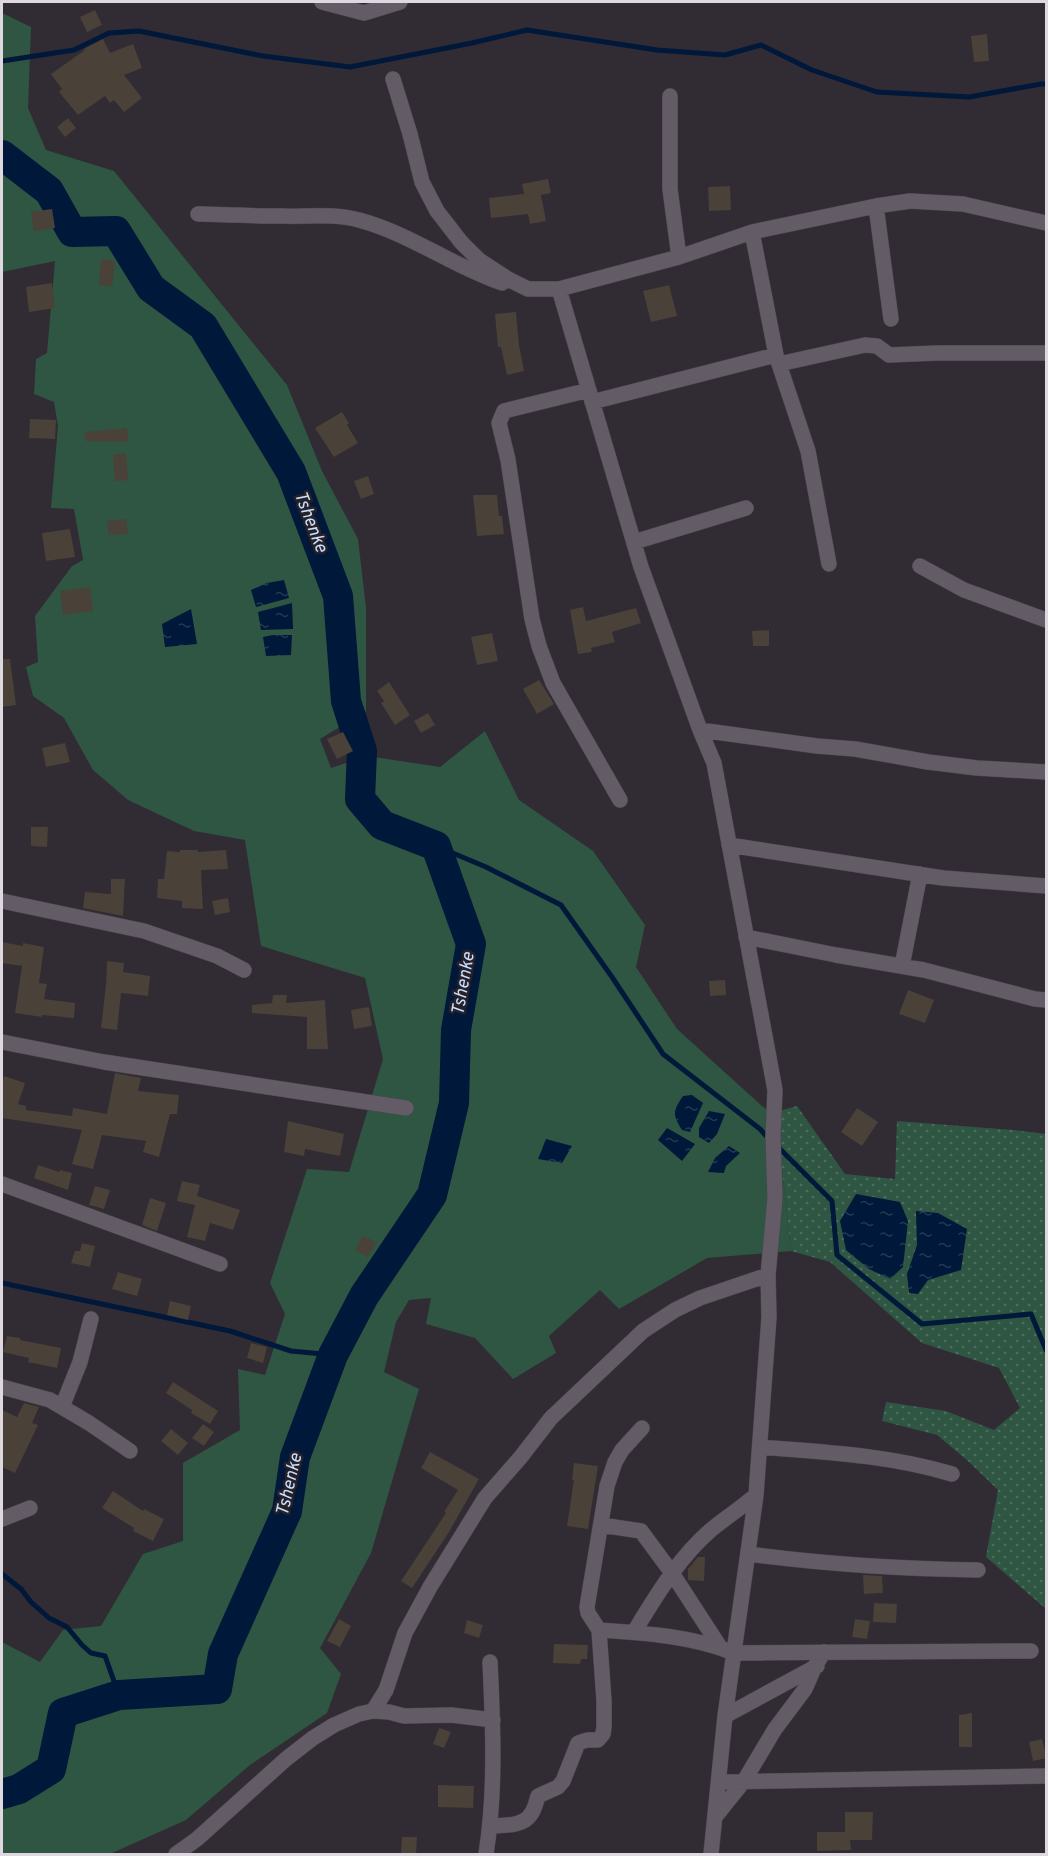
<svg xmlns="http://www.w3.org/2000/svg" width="1048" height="1856" viewBox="0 0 1048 1856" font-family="Overpass,sans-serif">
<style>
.grass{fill:url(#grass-dots)}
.green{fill:#2f5642}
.water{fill:url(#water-ripples)}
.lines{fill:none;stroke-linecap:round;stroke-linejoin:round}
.stream{stroke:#001839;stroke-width:5}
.river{stroke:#001839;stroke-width:30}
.building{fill:#4a4138}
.minor-casing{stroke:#4c464f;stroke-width:16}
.minor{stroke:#635c66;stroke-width:15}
.labels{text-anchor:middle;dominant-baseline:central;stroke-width:5;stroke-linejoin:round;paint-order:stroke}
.water-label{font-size:18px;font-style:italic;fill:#c9e0fe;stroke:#27212a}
</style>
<defs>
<pattern id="grass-dots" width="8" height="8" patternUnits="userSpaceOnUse" patternTransform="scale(1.5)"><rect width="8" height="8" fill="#2f5642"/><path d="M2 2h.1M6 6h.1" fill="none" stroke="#4d6e5d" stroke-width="1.8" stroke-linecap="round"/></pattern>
<pattern id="water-ripples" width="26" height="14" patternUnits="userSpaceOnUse" patternTransform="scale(1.5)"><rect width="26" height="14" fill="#001839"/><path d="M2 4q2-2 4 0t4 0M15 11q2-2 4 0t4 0" fill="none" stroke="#253955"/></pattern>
</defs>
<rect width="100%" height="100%" fill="#312b34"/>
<path class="grass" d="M 797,1106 L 845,1174 L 895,1179 L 897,1121 L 1013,1130 L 1046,1134 L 1046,1609 L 986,1557 L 998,1490 L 968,1461 L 937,1435 L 882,1421 L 886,1402 L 946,1411 L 994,1430 L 1020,1408 L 999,1368 L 922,1343 L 830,1262 L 791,1251 L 780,1150 L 772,1113 Z"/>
<path class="green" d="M 2,13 L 31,27 L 28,108 L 46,150 L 114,171 L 287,385 L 322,471 L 358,539 L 366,608 L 366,711 L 320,739 L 331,768 L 367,756 L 440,767 L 485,731 L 519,800 L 593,851 L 645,925 L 636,967 L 677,1029 L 762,1106 L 772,1113 L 780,1150 L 791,1251 L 707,1258 L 619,1309 L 600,1290 L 549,1336 L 556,1353 L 513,1379 L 475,1338 L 426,1324 L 431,1298 L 409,1300 L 396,1322 L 384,1372 L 419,1389 L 371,1553 L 320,1648 L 341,1674 L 327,1713 L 250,1765 L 186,1820 L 110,1854 L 2,1854 L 2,1642 L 40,1662 L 63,1630 L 101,1626 L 143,1554 L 183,1541 L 183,1463 L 240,1430 L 238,1369 L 265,1375 L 285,1314 L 270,1283 L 307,1169 L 349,1172 L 383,1059 L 365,978 L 261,946 L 245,840 L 194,831 L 128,800 L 93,770 L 64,718 L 33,696 L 26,667 L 38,662 L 35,616 L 72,566 L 83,560 L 74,509 L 51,508 L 58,426 L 54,402 L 34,394 L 36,359 L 47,353 L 55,261 L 2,272 Z"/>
<path class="water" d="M 284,580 L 289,598 L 256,607 L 251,590 L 267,583 Z
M 292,603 L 293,629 L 261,630 L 258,612 Z
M 191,609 L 197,644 L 165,647 L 162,624 Z
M 273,635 L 292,635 L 291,655 L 266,656 L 263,637 Z
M 692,1095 L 703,1103 L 690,1132 L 682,1130 C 672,1114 673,1111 683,1096 Z
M 709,1111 L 725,1114 L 717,1134 L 709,1143 L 699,1137 L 699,1128 Z
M 667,1128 L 695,1144 L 682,1161 L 658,1140 Z
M 546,1139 L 572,1146 L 562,1163 L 538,1159 Z
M 729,1146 L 740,1153 L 726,1166 L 724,1173 L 708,1172 L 715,1158 Z
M 856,1194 L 900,1202 L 908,1221 L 903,1267 L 890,1279 L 869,1269 L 846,1250 L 840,1221 Z
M 916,1211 L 938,1213 L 967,1229 L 961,1270 L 928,1280 L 918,1294 L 909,1293 L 907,1274 L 917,1245 Z"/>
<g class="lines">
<path class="stream" d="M 2,61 L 74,50 L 109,33 L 139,31 L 263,56 L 350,67 L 472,43 L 527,30 L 657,50 L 725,55 L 761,45 L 812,70 L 877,92 L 969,97 L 1041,84 L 1046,84
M 436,846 L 486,867 L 561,905 L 612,977 L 663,1054 L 760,1129 L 769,1139
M 776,1145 L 832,1201 L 837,1255 L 922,1324 L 1031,1314 L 1046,1350
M 2,1283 L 230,1331 L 291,1351 L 333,1355
M 2,1574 L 21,1589 L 31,1602 L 49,1618 L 67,1627 L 82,1645 L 91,1653 L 105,1656 L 119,1695"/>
<path class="river" d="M 2,155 L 49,191 L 72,232 L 116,231 L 151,288 L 203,326 L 291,472 L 338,596 L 346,701 L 362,751 L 360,799 L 382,825 L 436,846 L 471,944 L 456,1030 L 454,1103 L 432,1195 L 364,1296 L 333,1355 L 295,1457 L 287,1511 L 223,1654 L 217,1689 L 119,1695 L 63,1713 L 51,1769 L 19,1789 L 2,1794"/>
</g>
<path class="building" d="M 95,10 L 102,25 L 87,32 L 80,17 Z
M 987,34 L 989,61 L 974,62 L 971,36 Z
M 103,39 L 110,53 L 133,44 L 142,68 L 124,75 L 142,98 L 124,112 L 114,100 L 110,103 L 105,96 L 78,115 L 59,92 L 62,89 L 51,74 L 85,50 L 84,49 Z
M 68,118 L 76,128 L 65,137 L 57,127 Z
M 548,179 L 551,193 L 541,195 L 546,221 L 530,224 L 528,214 L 491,218 L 489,198 L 524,194 L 522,184 Z
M 730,186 L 731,210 L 709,211 L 708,187 Z
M 52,209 L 55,228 L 34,231 L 31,212 Z
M 101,259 L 115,261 L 112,286 L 99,285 Z
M 52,283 L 55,308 L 29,312 L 26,287 Z
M 669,285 L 677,316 L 651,322 L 643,291 Z
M 516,312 L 519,345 L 524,371 L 507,375 L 501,347 L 498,347 L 495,314 Z
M 342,412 L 349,423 L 347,425 L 358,443 L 334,457 L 315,428 Z
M 30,419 L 56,420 L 55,439 L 29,438 Z
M 127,428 L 128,442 L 85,441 L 85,432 Z
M 126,453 L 128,480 L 115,481 L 113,455 Z
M 368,476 L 374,494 L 361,499 L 354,481 Z
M 473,495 L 497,495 L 499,516 L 502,516 L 504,534 L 477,536 Z
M 126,519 L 128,534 L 109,535 L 107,521 Z
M 70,529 L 75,557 L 46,561 L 42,533 Z
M 90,587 L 93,611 L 63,615 L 60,591 Z
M 583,607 L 586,621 L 636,608 L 641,623 L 612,632 L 615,642 L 591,648 L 592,652 L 578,654 L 570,610 Z
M 769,630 L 769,646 L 753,646 L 752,631 Z
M 492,633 L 498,661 L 477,665 L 471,637 Z
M 2,659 L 10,659 L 16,705 L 2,707 Z
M 539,680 L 554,704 L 537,714 L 523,689 Z
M 389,682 L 410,715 L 395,725 L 381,703 L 384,701 L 377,691 Z
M 428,713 L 435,725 L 421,733 L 414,721 Z
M 343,732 L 353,751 L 337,759 L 327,739 Z
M 65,743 L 70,762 L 46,767 L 42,748 Z
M 31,827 L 48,827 L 47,847 L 31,846 Z
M 180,850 L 198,850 L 198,852 L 226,850 L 228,869 L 201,870 L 203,909 L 182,908 L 182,901 L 157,898 L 158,879 L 164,879 L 167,851 L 180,852 Z
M 111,879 L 125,879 L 123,916 L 83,908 L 85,892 L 111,894 Z
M 228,898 L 230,912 L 215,915 L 212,901 Z
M 2,942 L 23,946 L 23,943 L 44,947 L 39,983 L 47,984 L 44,999 L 75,1003 L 74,1018 L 42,1015 L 42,1017 L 15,1013 L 22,966 L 2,963 Z
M 107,961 L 124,963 L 123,972 L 150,976 L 148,996 L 121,993 L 117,1030 L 101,1028 L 106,985 Z
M 725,980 L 726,995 L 710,996 L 709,981 Z
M 908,990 L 934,1000 L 925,1023 L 899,1014 Z
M 273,995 L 287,995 L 286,1003 L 325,1000 L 328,1049 L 307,1049 L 307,1017 L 252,1013 L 252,1005 L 272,1003 Z
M 369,1007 L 372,1026 L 354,1029 L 351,1010 Z
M 115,1073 L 141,1078 L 138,1091 L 179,1095 L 177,1114 L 170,1114 L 159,1157 L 143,1152 L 146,1141 L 102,1135 L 93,1169 L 72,1164 L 82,1130 L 2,1118 L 2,1085 L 4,1076 L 25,1083 L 18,1104 L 26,1106 L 26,1110 L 72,1116 L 73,1108 L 107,1114 Z
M 857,1108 L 878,1122 L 862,1146 L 841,1132 Z
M 288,1121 L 344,1134 L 340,1156 L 305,1149 L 304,1156 L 284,1152 Z
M 38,1165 L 59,1172 L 60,1170 L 72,1173 L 68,1190 L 34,1178 Z
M 182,1181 L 200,1185 L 197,1196 L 240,1210 L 233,1230 L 210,1223 L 205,1241 L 187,1237 L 195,1205 L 177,1201 Z
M 95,1186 L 110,1190 L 104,1209 L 89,1205 Z
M 150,1198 L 166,1203 L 157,1231 L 142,1225 Z
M 363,1236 L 376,1242 L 368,1257 L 355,1250 Z
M 82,1243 L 95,1246 L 90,1267 L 71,1263 L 75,1251 L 80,1251 Z
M 118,1272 L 142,1279 L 137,1296 L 112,1289 Z
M 170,1301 L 191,1306 L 188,1320 L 167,1315 Z
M 7,1336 L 20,1338 L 20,1340 L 61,1348 L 57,1368 L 28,1362 L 29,1358 L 3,1352 Z
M 251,1343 L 267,1347 L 263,1363 L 247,1358 Z
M 173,1382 L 218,1411 L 210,1424 L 191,1413 L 192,1410 L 166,1393 Z
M 24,1403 L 39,1407 L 32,1423 L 38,1425 L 15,1473 L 2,1467 L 2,1410 L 17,1417 Z
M 203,1424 L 214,1432 L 204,1446 L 192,1438 Z
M 171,1429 L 188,1443 L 178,1455 L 161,1441 Z
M 430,1452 L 479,1479 L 449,1532 L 412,1588 L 401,1581 L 446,1513 L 444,1512 L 458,1490 L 421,1468 Z
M 574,1463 L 598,1466 L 588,1529 L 567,1526 L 574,1480 L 572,1480 Z
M 113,1491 L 143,1511 L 144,1509 L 164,1519 L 153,1541 L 133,1531 L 134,1528 L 102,1508 Z
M 698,1557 L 705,1557 L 704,1581 L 688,1580 L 688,1569 Z
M 863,1575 L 882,1576 L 883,1593 L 864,1594 Z
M 874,1603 L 897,1604 L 896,1623 L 873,1622 Z
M 339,1619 L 351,1626 L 340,1647 L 327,1641 Z
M 855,1619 L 870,1621 L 867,1639 L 852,1637 Z
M 467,1620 L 483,1625 L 479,1638 L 464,1633 Z
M 554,1644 L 588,1645 L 587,1659 L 581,1659 L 580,1664 L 553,1663 Z
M 972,1713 L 972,1747 L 959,1747 L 959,1715 Z
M 439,1728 L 451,1732 L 444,1748 L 433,1744 Z
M 1042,1739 L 1047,1758 L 1033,1761 L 1029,1742 Z
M 438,1785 L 474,1786 L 473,1808 L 438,1807 Z
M 845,1812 L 873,1812 L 872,1840 L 850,1840 L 851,1850 L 817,1851 L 817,1832 L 845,1832 Z
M 402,1837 L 417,1837 L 416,1854 L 401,1853 Z"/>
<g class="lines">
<defs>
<path id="minor" d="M 322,2 L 364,13 L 400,2
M 393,79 L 410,134 L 422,182 L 437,211 L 461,242 L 479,260 L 508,279 L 528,289 L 559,289 L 679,257 L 752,232 L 876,206 L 910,201 L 963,204 L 1046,223
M 670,96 L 670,189 L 679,257
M 876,206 L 891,319
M 198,214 C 226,215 253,216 281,216 C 307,217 333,213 359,220 C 411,234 452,266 502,283
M 752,232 L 776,355 L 808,451 L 829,564
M 559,289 L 641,567 L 700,730 L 714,763 L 775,1090 L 773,1137 L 775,1198 L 768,1275 L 769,1317 L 756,1495 L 725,1716 L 711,1854
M 779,364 L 865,345 L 877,346 L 889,355 L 937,353 L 1046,353
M 589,390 L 504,411 L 499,423 L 508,460 L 532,619 L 539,646 L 553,683 L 620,800
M 592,402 L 776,355
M 634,542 L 746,508
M 920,566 L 964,590 L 1046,620
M 700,730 L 817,746 L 855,749 L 928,762 L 977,768 L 1046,772
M 729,845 L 943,878 L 1046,886
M 2,901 L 144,931 L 217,956 L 244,970
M 746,937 L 836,955 L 924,970 L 1035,999 L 1046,1000
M 902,966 L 920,874
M 2,1042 L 104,1062 L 406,1108
M 2,1184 L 220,1264
M 2,1387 L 50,1400 L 89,1423 L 130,1451
M 62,1407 L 80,1362 L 91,1319
M 760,1447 C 824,1452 889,1455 952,1474
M 2,1519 L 30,1508
M 601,1525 L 641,1531 L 672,1573 L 720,1647
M 748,1554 C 824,1564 901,1569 978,1570
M 599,1630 C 644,1633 692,1636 734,1653 L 1031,1651
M 634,1632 C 656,1596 679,1557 712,1529 C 727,1517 742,1507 756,1495
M 373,1711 L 386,1690 L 405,1633 L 430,1587 L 485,1498 L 520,1458 L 551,1418 L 643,1331 L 675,1310 L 700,1298 L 768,1275
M 725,1716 L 817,1666
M 719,1782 L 1046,1776
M 715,1817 L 744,1781 L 775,1729 L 805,1689 L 815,1666 L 824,1652
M 490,1826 C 503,1825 523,1827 531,1814 C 535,1809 536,1802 538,1796 L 558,1787 L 563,1781 L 578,1743 L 587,1740 L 598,1740 L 603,1734 L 604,1727 L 604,1701 L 599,1630 L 588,1613 L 587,1607 L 607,1486 L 615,1462 L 622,1450 L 642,1428
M 176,1854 L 197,1839 L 286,1759 L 313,1738 L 334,1725 L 359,1714 L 373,1711 L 389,1712 L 404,1716 L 451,1715 L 493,1720
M 486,1854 C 496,1791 493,1726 490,1662"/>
</defs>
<use href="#minor" class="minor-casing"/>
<use href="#minor" class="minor"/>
</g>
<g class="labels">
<g class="water-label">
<text transform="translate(310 522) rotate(69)">Tshenke</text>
<text transform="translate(464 984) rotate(-80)">Tshenke</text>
<text transform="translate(290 1485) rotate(-77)">Tshenke</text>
</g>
</g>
<rect width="1048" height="1856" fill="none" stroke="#ddd9df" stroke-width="6"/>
</svg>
